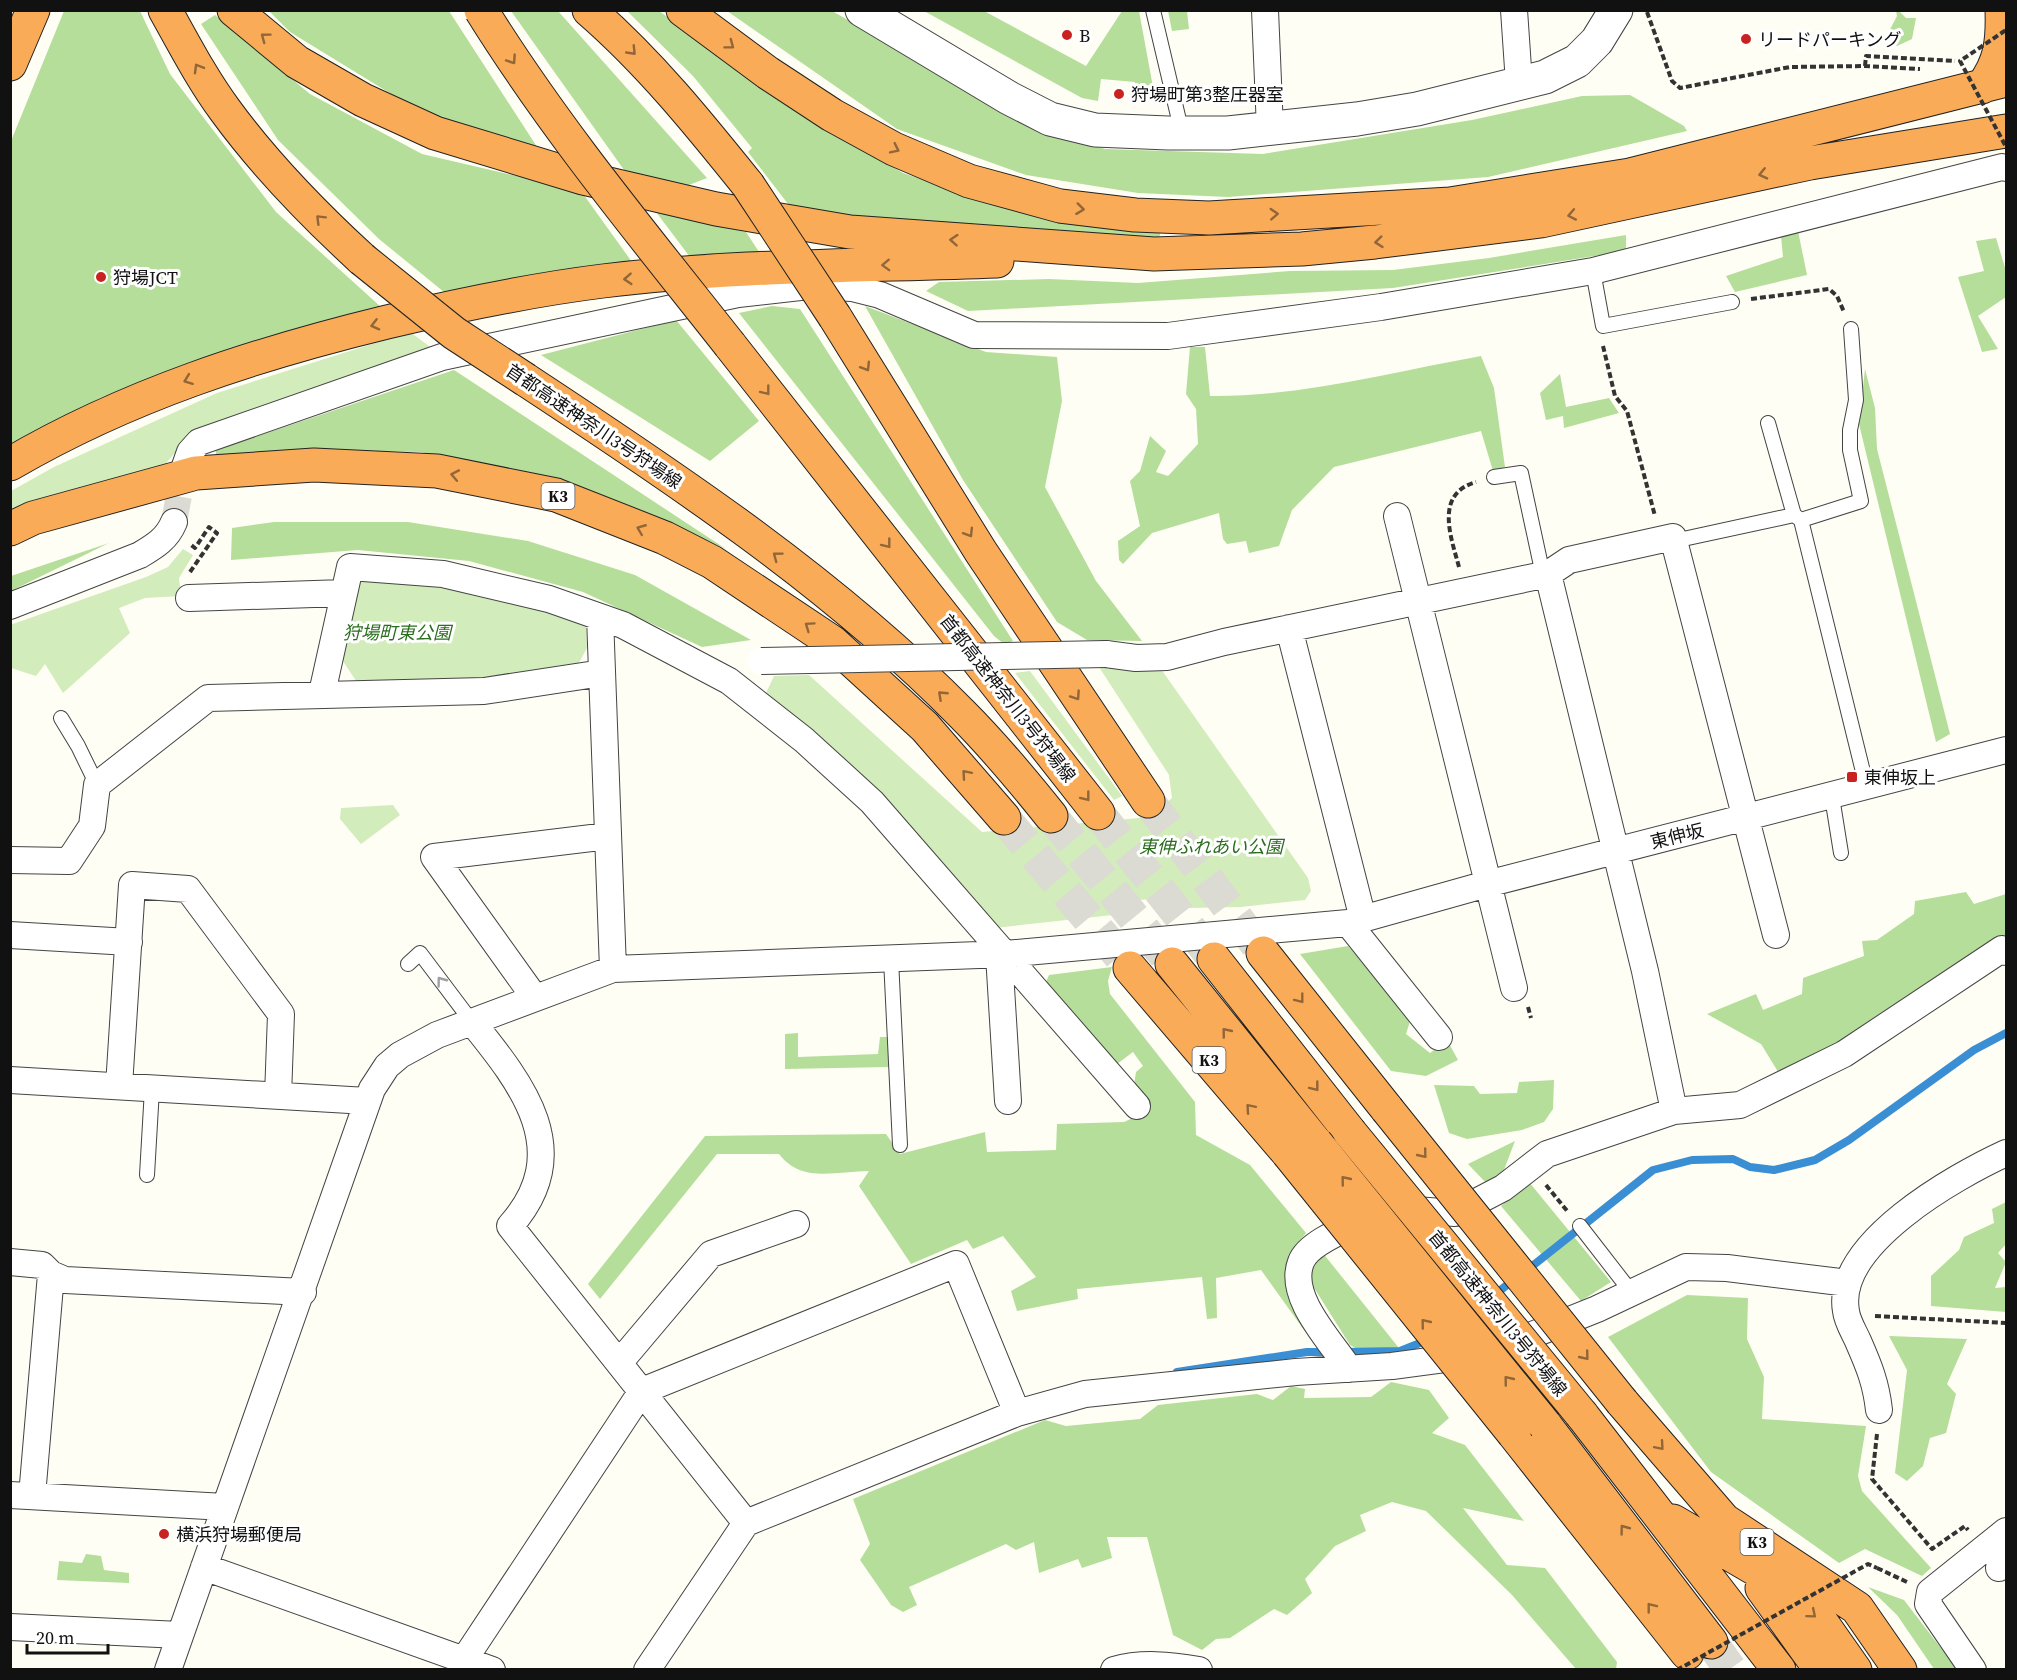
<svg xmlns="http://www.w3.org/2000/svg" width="2017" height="1680" viewBox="0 0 2017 1680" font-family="'Source Serif 4','Noto Sans JP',serif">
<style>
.green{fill:#d2ecbb}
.forest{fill:#b5de9a}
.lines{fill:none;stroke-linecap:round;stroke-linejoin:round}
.stream{stroke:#3a8ed4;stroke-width:8}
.minor-tunnel{stroke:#dbdad3;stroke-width:26;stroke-dasharray:26 13;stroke-linecap:butt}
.motorway-tunnel{stroke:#dbdad3;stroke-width:33;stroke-dasharray:33 16;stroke-linecap:butt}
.service-casing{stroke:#444;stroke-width:16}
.minor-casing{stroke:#444;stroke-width:28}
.tertiary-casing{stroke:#444;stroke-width:35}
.motorway-casing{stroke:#222;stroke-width:35}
.path{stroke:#333;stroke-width:4;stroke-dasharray:6 3;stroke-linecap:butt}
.service{stroke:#fff;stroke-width:14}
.minor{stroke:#fff;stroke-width:26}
.tertiary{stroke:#fff;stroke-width:33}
.motorway{stroke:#faab58;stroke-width:33}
.minor-bridge-casing{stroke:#444;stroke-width:28;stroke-linecap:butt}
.motorway-bridge-casing{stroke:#222;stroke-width:35;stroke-linecap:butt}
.path-bridge{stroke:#333;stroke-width:4;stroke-dasharray:6 3;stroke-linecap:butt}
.minor-bridge{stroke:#fff;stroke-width:26}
.motorway-bridge{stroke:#faab58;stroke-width:33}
.oneway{stroke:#916638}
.oneway2{stroke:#a0a0a0}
.poi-dot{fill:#c92321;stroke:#fff;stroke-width:2}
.labels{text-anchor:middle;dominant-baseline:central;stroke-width:6;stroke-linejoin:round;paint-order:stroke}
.shield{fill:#fff;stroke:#585858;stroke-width:1.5}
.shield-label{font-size:16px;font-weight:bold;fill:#111}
.poi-label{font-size:18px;fill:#111;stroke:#fff;text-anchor:start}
.street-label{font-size:18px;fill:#111;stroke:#fff}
.park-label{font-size:18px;font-style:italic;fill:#296d1d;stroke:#fff}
</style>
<rect width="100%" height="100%" fill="#fffef5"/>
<path class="green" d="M 410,332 L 433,349 L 189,436 L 162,468 L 11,514 L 11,491 L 54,467 L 217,393 Z
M 183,549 L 193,555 L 179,578 L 181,596 L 145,598 L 119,608 L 130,633 L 63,693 L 45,664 L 36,676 L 11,668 L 10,625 L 146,577 L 168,567 Z
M 358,576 L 444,582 L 533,602 L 586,625 L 587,648 L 575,670 L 484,681 L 360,687 L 343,661 L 341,636 Z
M 1099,667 L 1161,669 L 1308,878 L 1311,891 L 1305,900 L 1241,907 L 1189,908 L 1172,898 L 1138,900 L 1122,914 L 994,928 L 844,760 L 766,693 L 774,676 L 809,675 L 982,832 L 1150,817 L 1172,798 L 1169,775 Z
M 1030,671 L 1122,796 L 1114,800 L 1015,673 Z
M 393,805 L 400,815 L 361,844 L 340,819 L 341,808 Z"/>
<path class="forest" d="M 64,11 L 140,11 L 170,74 L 276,212 L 381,307 L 286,332 L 100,398 L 11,448 L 11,141 Z
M 269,11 L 449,11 L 539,150 L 414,108 L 290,32 Z
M 511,11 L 558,11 L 707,178 L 676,190 L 634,184 Z
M 627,11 L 659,11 L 796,110 L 903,173 L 1033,216 L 1160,233 L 1159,243 L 795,213 L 748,152 L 752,148 L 693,76 Z
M 727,11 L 832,11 L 1044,130 L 1105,149 L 1263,154 L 1472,120 L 1582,96 L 1630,95 L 1684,126 L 1687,131 L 1488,177 L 1228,197 L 1138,193 L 1026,175 L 897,129 Z
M 924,11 L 984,11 L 1086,66 L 1122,11 L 1139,11 L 1155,98 L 1149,102 L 1134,102 L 1135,82 L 1101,79 L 1098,101 L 1082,98 Z
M 1168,11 L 1187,11 L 1189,29 L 1172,31 Z
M 1896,11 L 1899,11 L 1906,18 L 1916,18 L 1912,39 L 1897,46 L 1884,41 L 1897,16 Z
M 215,15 L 310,94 L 422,154 L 581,191 L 632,262 L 444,292 L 379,239 L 278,140 L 201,24 Z
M 656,212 L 746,232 L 765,261 L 696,265 Z
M 1798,231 L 1807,275 L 1735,292 L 1726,276 L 1783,257 L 1781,236 Z
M 1626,235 L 1626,251 L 1393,288 L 968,311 L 926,291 L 939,282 L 1049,279 L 1138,283 L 1290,271 L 1393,270 L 1489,258 Z
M 1996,238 L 2006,271 L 2006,297 L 1978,316 L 1998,349 L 1982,352 L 1958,277 L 1984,271 L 1976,241 Z
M 772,306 L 800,309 L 1013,641 L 1004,644 L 994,636 L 739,313 Z
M 865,306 L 986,352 L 1057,357 L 1062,401 L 1045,487 L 1096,581 L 1142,641 L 1087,640 L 1057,622 L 963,480 Z
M 676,320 L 759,421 L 710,461 L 541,355 Z
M 1190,347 L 1205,347 L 1210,396 C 1300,397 1392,372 1481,356 L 1494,388 L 1505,467 L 1493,471 L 1481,431 L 1334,467 L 1292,510 L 1279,546 L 1249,553 L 1246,541 L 1227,544 L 1223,539 L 1219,513 L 1152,533 L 1123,564 L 1119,560 L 1118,541 L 1140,526 L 1130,481 L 1140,471 L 1150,436 L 1166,451 L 1156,472 L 1168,476 L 1198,444 L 1196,409 L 1186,394 Z
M 1865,369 L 1875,408 L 1877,449 L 1950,734 L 1936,742 L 1859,424 Z
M 454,370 L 726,549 L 660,518 L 550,478 L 421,452 L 307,450 L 216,457 L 216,450 Z
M 1560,374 L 1566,407 L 1609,398 L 1619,413 L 1564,428 L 1563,416 L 1546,420 L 1540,393 Z
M 274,522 L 408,522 L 528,541 L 635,575 L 751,640 L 702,647 L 583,592 L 469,561 L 358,550 L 231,560 L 232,528 Z
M 109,543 L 11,591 L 11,576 Z
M 1966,892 L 1974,904 L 2006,894 L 2006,941 L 1840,1047 L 1780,1075 L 1761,1044 L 1707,1014 L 1756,994 L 1763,1010 L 1802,994 L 1803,978 L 1864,956 L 1862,941 L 1877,940 L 1914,914 L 1915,901 Z
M 1348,946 L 1411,1018 L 1406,1034 L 1430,1053 L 1447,1040 L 1458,1060 L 1426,1076 L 1391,1071 L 1300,954 Z
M 1112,967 L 1108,981 L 1110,994 L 1195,1102 L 1196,1135 L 1250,1165 L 1306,1233 L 1293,1250 L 1287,1269 L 1321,1337 L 1314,1344 L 1261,1270 L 1216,1278 L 1217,1318 L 1207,1319 L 1202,1277 L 1077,1289 L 1078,1299 L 1017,1311 L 1011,1291 L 1036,1277 L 1003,1236 L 973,1249 L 967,1240 L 911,1264 L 859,1186 L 869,1171 C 836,1171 802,1184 779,1154 L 717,1154 L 600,1299 L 588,1284 L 705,1136 L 886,1134 L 900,1154 L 985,1132 L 987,1152 L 1056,1150 L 1057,1124 L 1124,1122 L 1150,1110 L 1134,1085 L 1136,1072 L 1143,1066 L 1133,1052 L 1117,1064 L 1109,1058 L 1046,982 L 1049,975 Z
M 798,1033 L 798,1057 L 878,1054 L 880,1037 L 888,1037 L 889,1067 L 785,1069 L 785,1034 Z
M 1554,1080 L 1553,1109 L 1544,1122 L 1522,1130 L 1467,1139 L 1449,1133 L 1434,1085 L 1474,1086 L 1480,1094 L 1517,1093 L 1519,1082 Z
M 1515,1141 L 1502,1175 L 1489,1186 L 1468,1164 Z
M 1529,1182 L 1611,1282 L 1581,1301 L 1501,1206 Z
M 2006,1202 L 2006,1244 L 1998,1253 L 2006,1262 L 1995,1288 L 2006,1287 L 2006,1312 L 1931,1306 L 1931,1276 L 1959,1250 L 1964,1237 L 1994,1223 L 1992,1209 Z
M 1322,1252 L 1403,1353 L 1368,1355 L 1350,1345 L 1311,1283 L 1312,1264 Z
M 1687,1295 L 1748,1298 L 1747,1339 L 1764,1377 L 1762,1419 L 1866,1426 L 1858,1476 L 1862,1491 L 1931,1568 L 1922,1576 L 1865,1549 L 1839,1563 L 1711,1472 L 1608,1337 Z
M 1889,1336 L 1967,1339 L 1947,1384 L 1956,1394 L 1946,1433 L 1930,1438 L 1923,1466 L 1907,1481 L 1895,1473 L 1907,1370 Z
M 1391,1382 L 1429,1390 L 1449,1418 L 1432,1433 L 1465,1445 L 1524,1521 L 1463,1508 L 1507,1565 L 1545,1568 L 1617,1662 L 1616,1669 L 1576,1669 L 1512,1595 L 1426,1511 L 1392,1502 L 1360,1515 L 1366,1531 L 1335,1546 L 1305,1579 L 1312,1593 L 1287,1615 L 1274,1609 L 1230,1638 L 1216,1639 L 1202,1650 L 1173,1635 L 1147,1537 L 1107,1537 L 1112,1558 L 1082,1568 L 1078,1559 L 1039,1573 L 1034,1542 L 1016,1550 L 1006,1544 L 909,1587 L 917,1605 L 903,1612 L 891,1605 L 860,1560 L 870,1544 L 853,1499 L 1045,1420 L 1066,1426 L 1140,1419 L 1158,1405 L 1257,1394 L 1273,1400 L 1291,1386 L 1305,1389 L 1304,1398 L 1371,1397 Z
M 86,1554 L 101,1556 L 104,1570 L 129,1573 L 129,1583 L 57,1580 L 59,1561 L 82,1563 Z
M 1868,1587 L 1904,1600 L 1957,1669 L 1934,1669 L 1897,1615 Z"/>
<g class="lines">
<path class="stream" d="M 1526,1271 L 1653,1170 L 1692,1160 L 1733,1159 L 1750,1167 L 1774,1170 L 1815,1160 L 1849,1140 L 1974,1050 L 2006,1033
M 1493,1296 L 1516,1278
M 1344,1352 L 1400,1351 L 1430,1339
M 1177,1372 L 1307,1352 L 1331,1352"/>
<path class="minor-tunnel" d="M 174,522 L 184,469"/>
<path class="motorway-tunnel" d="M 1148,801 L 1263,953
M 1098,813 L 1214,959
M 1051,816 L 1171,963
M 1004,818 L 1129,967
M 1711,1642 L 1731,1670"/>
<defs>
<path id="service" d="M 1153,10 L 1182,133
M 1593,271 L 1603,326 L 1732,302
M 1768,423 L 1794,515 L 1801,520 L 1867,788
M 1494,477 L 1521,473 L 1543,575
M 1801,520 L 1861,501 L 1850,450 L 1850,430 L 1856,400 L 1851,329
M 1674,541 L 1794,515
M 61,718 L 78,746 L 97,785
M 1832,797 L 1841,853
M 891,959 L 900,1145
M 408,964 L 420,953 L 472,1022
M 147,1175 L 152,1089
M 1580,1226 L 1632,1293"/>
<path id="minor" d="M 1265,10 L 1270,129
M 1514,10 L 1519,83
M 184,469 L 190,452 L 199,442 L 442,357 L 738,294 L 809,286 L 852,288 L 880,295 L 974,335 L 1168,336 L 1381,307 L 1593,271 L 2002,167 L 2006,168
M 1397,516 L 1514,988
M 1548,574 L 1645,971 L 1674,1111
M 189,598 L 344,593
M 10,606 L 140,555 C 155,546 167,539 174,522
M 600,617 L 613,969
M 1289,628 L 1363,919
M 1106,654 L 1136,658 L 1167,657 L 1224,642 L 1548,574 L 1569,560 L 1673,537 L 1776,935
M 322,693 L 350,567 L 443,574 L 549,599 L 623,625 L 729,681 L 804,740 L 872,802 L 1137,1106
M 10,860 L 69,861 L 92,826 L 97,785 L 208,698 L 484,691 L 602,673
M 1348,923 L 1439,1037
M 10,935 L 129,942
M 999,955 L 1008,1101
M 535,998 L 434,857 L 608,836
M 472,1022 C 523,1085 576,1152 510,1226 L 746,1523
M 10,1080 L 367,1101
M 119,1086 L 132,885 L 188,889 L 281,1014 L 278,1096
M 1402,1209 L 1455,1213 L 1503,1188 L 1547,1154 L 1674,1111 L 1740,1105 L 1844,1054 L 2002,949 L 2006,952
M 10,1262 L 42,1265 L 51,1274 L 65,1280 L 303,1292
M 1505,1346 L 1597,1309 L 1686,1267 L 1727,1268 L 1848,1283
M 619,1363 L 711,1254 L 796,1224
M 1349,1369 C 1331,1341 1287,1297 1301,1262 C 1308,1243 1345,1229 1363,1221
M 1879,1410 C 1876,1383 1869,1366 1858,1341 C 1854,1332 1847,1321 1846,1311 C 1834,1244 1956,1176 2006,1153
M 10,1495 L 225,1507
M 32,1496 L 51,1274
M 204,1567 L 492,1670
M 1999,1568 L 2006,1534
M 10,1627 L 180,1635
M 464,1660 L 642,1391 L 956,1264 L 1017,1413
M 168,1670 L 372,1089 L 387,1066 L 400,1055 L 437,1035 L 613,969 L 1005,954 L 1348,923 L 1487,884 L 2006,750
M 647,1670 L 746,1523 L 1017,1413 L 1085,1394 L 1296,1372 L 1392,1366 L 1467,1356
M 1114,1670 C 1142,1662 1170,1665 1199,1670
M 1973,1670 L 1928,1604 L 1930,1592 L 2006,1531"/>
<path id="tertiary" d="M 862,10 L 1009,98 L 1050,119 L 1095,130 L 1168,133 L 1228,133 L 1357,119 L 1417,109 L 1545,77 L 1577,61 L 1597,41 L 1616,10"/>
<path id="motorway" d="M 165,10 C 184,44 202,79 225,110 C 265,165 312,213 362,259
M 234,10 L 297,62 L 363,100 L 435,133 L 583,178 L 716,209 L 850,232 L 1154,254 L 1302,249 L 1375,242 L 1541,221 L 1810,163 L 2006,131
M 589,10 C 649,62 699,124 748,185
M 683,10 L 768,73 L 832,115 L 894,149 L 969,181 L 1060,206 L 1135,215 L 1209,218 L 1450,204 L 1630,175 L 2006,80
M 10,64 L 33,10
M 1982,87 C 2001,62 2003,41 2002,10
M 835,317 L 981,552 L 1148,801
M 730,345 L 1098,813
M 526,380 C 678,480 834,584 962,714 C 994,746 1023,781 1051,816
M 10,464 C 128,395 256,354 387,322 C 459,305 530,290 603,281 C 732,265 867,266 997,261
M 10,529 L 33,518 L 196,473 L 314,465 L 437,471 L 556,495 L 665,538 L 712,562 L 832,642 L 925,727 L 1004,818
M 1263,953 L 1387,1109
M 1214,959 L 1349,1131
M 1172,964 L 1316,1143
M 1130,968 L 1288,1153
M 1622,1402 L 1724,1520 L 1857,1608 L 1900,1670
M 1582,1415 L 1779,1670
M 1545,1425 L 1711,1642
M 1514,1434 L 1687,1653
M 1673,1521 L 1764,1574 L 1822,1623 L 1855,1670
M 1762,1588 L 1821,1670"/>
</defs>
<use href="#service" class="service-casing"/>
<use href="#minor" class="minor-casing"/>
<use href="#tertiary" class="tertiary-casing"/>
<use href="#motorway" class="motorway-casing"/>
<path class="path" d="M 1647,12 L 1672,81 L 1680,88 L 1790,67 L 1865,66 L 1920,69
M 1865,66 L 1866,56 L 1955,61
M 1751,299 L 1829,289 L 1837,296 L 1844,312
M 1603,346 L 1615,396 L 1627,411 L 1655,516
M 1459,567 C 1451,537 1434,494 1476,482
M 190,572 L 217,533 L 209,527 L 195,548 L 191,545
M 1528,1007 L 1531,1018
M 1546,1185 L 1568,1212
M 1875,1316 L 2006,1323
M 1877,1434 L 1872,1479 L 1932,1549 L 1965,1526 L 1968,1530
M 1877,1568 L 1907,1582"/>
<use href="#service" class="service"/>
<use href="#minor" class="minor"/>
<use href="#tertiary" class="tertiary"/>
<use href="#motorway" class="motorway"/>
<defs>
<path id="minor-bridge" d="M 761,661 L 1106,654"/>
<path id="motorway-bridge" d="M 481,10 C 555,129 644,236 730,345
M 748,185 L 835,317
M 362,259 L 454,333 L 526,380
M 1387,1109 L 1622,1402
M 1349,1131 L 1582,1415
M 1316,1143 L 1545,1425
M 1288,1153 L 1514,1434"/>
</defs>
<use href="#minor-bridge" class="minor-bridge-casing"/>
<use href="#motorway-bridge" class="motorway-bridge-casing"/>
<path class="path-bridge" d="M 2005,145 L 1960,61 L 2006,30
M 1677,1670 L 1868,1564 L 1877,1568"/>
<use href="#minor-bridge" class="minor-bridge"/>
<use href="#motorway-bridge" class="motorway-bridge"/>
</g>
<defs><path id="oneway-chevron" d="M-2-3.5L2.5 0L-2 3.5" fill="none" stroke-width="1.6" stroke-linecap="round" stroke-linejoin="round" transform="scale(1.5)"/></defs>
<g class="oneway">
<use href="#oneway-chevron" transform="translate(265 37) rotate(-143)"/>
<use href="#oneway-chevron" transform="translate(730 45) rotate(37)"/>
<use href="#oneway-chevron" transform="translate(632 51) rotate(46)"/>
<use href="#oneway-chevron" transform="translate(512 60) rotate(56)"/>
<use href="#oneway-chevron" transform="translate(198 68) rotate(-120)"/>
<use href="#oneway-chevron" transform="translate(895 149) rotate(26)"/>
<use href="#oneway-chevron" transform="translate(1763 174) rotate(167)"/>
<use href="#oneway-chevron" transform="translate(1080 209) rotate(7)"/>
<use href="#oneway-chevron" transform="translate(1274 214) rotate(-3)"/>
<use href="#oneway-chevron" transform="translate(1572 215) rotate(169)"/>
<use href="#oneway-chevron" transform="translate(320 219) rotate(-135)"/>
<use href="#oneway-chevron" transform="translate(954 240) rotate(-176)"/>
<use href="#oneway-chevron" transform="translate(1379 242) rotate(174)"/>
<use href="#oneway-chevron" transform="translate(886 265) rotate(178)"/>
<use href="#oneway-chevron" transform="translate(628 279) rotate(176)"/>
<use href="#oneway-chevron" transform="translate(375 325) rotate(166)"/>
<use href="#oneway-chevron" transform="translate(866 367) rotate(58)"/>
<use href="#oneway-chevron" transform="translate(188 380) rotate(159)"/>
<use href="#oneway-chevron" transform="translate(766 391) rotate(52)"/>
<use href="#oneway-chevron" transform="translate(455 475) rotate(-169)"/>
<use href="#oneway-chevron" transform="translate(641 529) rotate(-158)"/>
<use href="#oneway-chevron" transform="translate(969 533) rotate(58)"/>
<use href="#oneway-chevron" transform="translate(887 544) rotate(52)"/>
<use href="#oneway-chevron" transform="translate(777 556) rotate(-143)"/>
<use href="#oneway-chevron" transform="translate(809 626) rotate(-145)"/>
<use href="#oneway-chevron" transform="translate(942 695) rotate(-137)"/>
<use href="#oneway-chevron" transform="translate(1076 696) rotate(56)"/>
<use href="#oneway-chevron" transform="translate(966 774) rotate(-131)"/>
<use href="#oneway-chevron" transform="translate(1086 797) rotate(52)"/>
<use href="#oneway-chevron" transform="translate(1300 999) rotate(52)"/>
<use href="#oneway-chevron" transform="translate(1226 1032) rotate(-129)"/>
<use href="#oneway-chevron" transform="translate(1315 1087) rotate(52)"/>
<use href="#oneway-chevron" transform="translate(1250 1108) rotate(-131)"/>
<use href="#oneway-chevron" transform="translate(1423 1154) rotate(51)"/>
<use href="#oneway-chevron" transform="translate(1345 1180) rotate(-129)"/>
<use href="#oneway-chevron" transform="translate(1425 1323) rotate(-129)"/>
<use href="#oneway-chevron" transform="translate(1585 1356) rotate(51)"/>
<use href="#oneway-chevron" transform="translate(1508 1380) rotate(-129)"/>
<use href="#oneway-chevron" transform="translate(1660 1446) rotate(49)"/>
<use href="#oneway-chevron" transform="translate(1624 1529) rotate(-127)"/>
<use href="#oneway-chevron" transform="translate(1651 1607) rotate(-128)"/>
<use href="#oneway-chevron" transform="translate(1812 1614) rotate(40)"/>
</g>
<use class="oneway2" href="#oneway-chevron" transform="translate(441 981) rotate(-127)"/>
<g class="poi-dot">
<circle cx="1067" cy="35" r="6"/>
<circle cx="1746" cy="39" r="6"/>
<circle cx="1119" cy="94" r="6"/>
<circle cx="101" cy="277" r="6"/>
<rect x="1846" y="771" width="12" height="12" rx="3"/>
<circle cx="164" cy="1534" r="6"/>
</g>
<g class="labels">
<g class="shield">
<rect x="541.5" y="483" width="33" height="26" rx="4.5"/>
<rect x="1192.5" y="1047" width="33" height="26" rx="4.5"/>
<rect x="1740.5" y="1529" width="33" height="26" rx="4.5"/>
</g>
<g class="shield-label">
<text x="558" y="496">K3</text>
<text x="1209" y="1060">K3</text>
<text x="1757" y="1542">K3</text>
</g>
<g class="poi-label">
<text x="1079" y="35">B</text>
<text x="1758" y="39">リードパーキング</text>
<text x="1131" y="94">狩場町第3整圧器室</text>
<text x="113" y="277">狩場JCT</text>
<text x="1864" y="777">東伸坂上</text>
<text x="176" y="1534">横浜狩場郵便局</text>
</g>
<g class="street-label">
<text transform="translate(594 426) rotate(34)">首都高速神奈川3号狩場線</text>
<text transform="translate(1008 698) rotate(52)">首都高速神奈川3号狩場線</text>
<text transform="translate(1677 836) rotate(-14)">東伸坂</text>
<text transform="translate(1498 1313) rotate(51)">首都高速神奈川3号狩場線</text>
</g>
<g class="park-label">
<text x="397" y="632">狩場町東公園</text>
<text x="1211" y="846">東伸ふれあい公園</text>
</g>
</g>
<rect width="2017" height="1680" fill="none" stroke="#111111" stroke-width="24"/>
<path d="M27 1644v9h81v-9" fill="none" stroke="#111111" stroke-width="3"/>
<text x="36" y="1644" font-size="18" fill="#111111" stroke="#ffffff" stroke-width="4.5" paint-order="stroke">20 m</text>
</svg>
